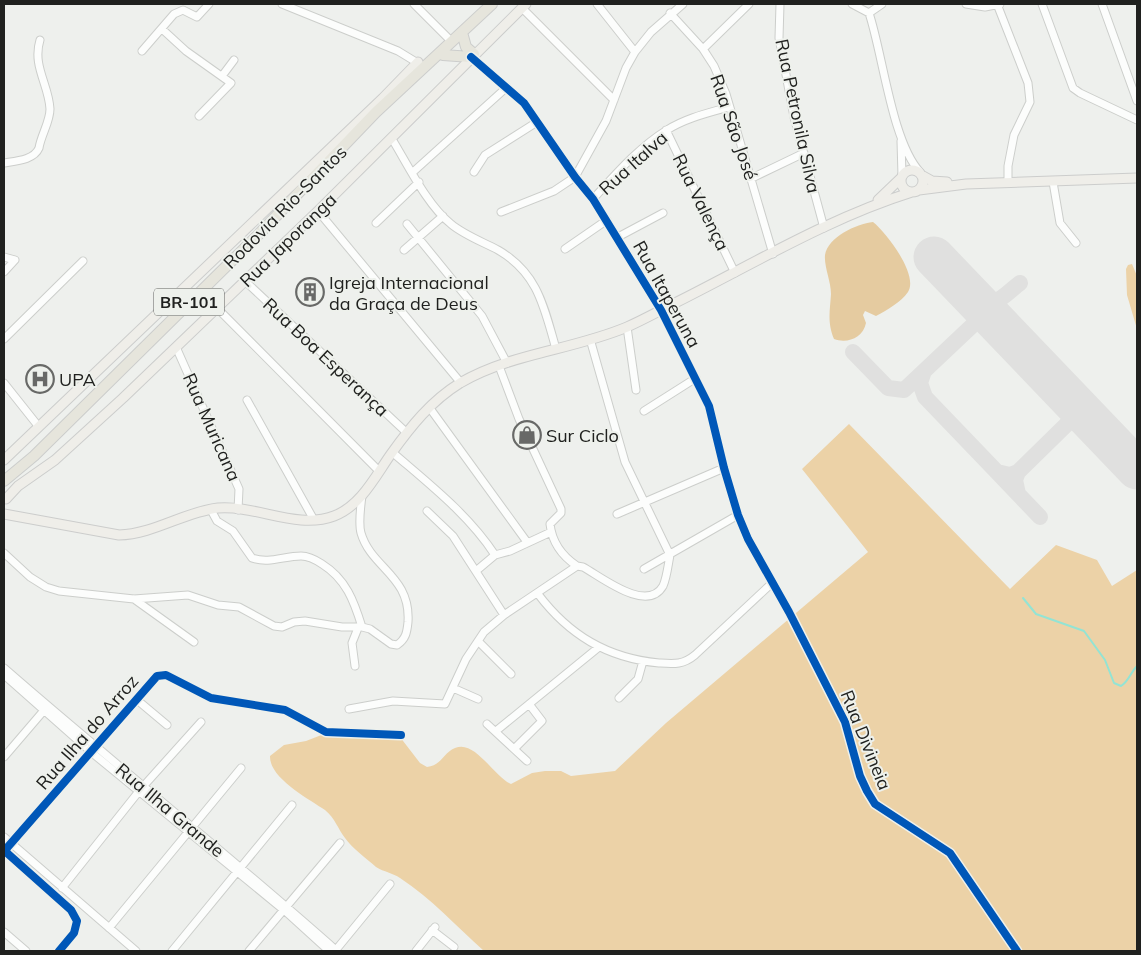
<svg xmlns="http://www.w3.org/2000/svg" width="1141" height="955" viewBox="0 0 1141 955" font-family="Mulish,sans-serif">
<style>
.green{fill:#ecd2a7}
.forest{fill:#e5cba0}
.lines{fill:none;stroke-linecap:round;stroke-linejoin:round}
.stream{stroke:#93e4d4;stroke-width:2}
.taxiway{stroke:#e0e0df;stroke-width:16}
.runway{stroke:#e0e0df;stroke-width:41}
.minor-casing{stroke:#cccecb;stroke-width:9}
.major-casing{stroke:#cccdcc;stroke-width:11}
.highway-casing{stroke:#cccdcc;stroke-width:12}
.minor{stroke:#fcfdfc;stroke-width:7}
.major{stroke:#efeee9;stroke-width:9}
.highway{stroke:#e6e5dc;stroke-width:10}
.cycleway-casing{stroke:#eef1ec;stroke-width:11}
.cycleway{stroke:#0057b8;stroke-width:8}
.labels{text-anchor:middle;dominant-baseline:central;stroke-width:4;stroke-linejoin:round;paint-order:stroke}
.shield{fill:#eef1ec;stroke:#5e5f5c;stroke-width:1}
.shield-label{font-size:16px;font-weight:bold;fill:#20211f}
.street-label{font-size:18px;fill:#20211f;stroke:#eef1ec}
.poi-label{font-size:18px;fill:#20211f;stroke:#eef1ec;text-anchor:start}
</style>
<rect width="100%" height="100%" fill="#eef0ed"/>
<path class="green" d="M 1132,264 L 1137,276 L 1137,329 L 1127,295 L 1126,269 L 1128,265 Z
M 849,424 L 1010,589 L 1056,545 L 1097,560 L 1112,586 L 1137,570 L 1137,951 L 484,951 C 457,927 431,898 400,878 C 393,873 384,872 376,867 C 367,859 352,848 345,838 C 338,829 335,818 325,810 C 309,799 269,778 270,756 L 284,745 L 306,741 L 324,734 L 400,737 L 420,763 L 427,767 C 442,765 443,753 455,748 C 475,739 494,777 511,784 L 532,773 L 545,771 L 561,771 L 571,776 L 615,771 L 666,723 L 868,552 L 802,469 Z"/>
<path class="forest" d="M 873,222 C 886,232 919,275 908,292 C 901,302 887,310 876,316 L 865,311 L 863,315 L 866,323 C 863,338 847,344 834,339 C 827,322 830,311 831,294 C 831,281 824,267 825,255 C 828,237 856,224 873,222 Z"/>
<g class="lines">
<path class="stream" d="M 1023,598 L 1036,614 L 1084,631 L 1105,660 L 1114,683 L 1121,686 C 1129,681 1130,673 1137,666"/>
<path class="taxiway" d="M 974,300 C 994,311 1005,294 1020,283
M 979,313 L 975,323 L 987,319 L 997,324
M 853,352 L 888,388 L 904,390 L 975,323
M 923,374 L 920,383 L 925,397 L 997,472
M 1068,398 L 1073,413 L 1069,422 L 1082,419 L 1093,423
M 1018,472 L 1015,480 L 1018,494 L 997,472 L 1010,475 L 1018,472 L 1069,422
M 1018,494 L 1040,517"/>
<path class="runway" d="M 934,257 L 1137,469"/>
<defs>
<path id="minor" d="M 282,4 L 398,51 L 421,65
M 414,4 L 451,41
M 597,4 L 635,52
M 780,4 L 779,38 L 794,117 L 824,228
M 852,4 L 869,13
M 966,4 L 985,7 L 1000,4
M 997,4 L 1028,83 L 1030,102 L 1014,135 L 1008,166 L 1008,182
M 1042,4 L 1073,88 L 1080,93 L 1137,120
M 1102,4 L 1137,101
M 522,8 L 614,100
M 670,13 L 703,49 L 714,66 L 726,94 L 773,254
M 869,13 C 883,55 892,142 920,172
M 869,13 L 882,4
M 162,29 L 186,51 L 231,83 L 199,116
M 703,49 L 749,4
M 142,51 L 174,14 L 183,10 L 197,17 L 209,4
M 471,57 L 524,103 L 575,177 L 593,199 L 661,310 L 709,406 L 724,468 L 738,515 L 748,539 L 789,612 L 845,722 L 860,776 L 867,791 L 875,804 L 950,853 L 1017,951
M 222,76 L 234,60
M 666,130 L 735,273
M 392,139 C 408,165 427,205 451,224 C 464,235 483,242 498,250 C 538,273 544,307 556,349
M 901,141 L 902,176
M 4,163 C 16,161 34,160 39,148 C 41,135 50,122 50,109 C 49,85 32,66 40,40
M 413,172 L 507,87
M 474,172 L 485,155 L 537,122
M 752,178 L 804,153
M 1053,182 L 1060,223 L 1076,243
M 593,199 C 615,175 639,147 667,130 C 686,118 708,113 729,107
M 318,211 L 461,383
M 501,212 L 554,191 L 575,177 L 606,121 L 626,68 L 635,52 L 651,32 L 683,4
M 376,223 L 419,182
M 407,224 L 482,316 L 507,363
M 618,237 L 663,213
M 565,249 L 607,220
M 404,250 L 443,216
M 4,257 L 15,260 L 4,272
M 245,281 L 407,433
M 217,308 L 379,471
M 627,327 L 636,390
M 4,339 L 83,261
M 176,347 L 239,489 L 238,510
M 499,366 L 519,419 L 561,509 L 561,513 L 550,524 C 552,542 562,556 577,566 L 583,567 C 600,576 647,614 663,586 C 667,577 668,565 670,555 L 625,462 L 590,339
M 4,383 L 39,427
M 247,400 L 314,520
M 429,407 L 527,542
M 644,411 L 696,378
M 392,452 C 429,484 468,514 495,555
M 211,510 L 217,521 L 233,531 L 252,558 C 269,564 284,556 301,556 C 309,556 316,560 322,564 C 346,579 354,601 362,627
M 427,511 L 453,536 L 504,615
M 617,514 L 724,468
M 4,553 L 30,577 L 46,587 L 59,591 L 134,599 L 188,595 L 218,605 L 239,607 L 274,626 L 282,627 L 294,622 L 305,621 L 342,627 L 362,627 L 370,629 L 391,644 L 397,645 C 406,639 407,632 408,622 C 411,576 371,568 361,533 C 358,522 361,506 362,495
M 644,569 L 738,515
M 476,571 L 495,555 L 510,551 L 551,532
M 538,594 C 569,635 607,658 659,663 C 674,664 683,665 695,655 L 771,584
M 134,599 L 194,642
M 478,641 L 511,674
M 355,666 L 352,643 L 358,628
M 4,668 C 114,764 228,854 337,951
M 4,675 L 91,752 L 285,911 L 329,951
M 453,688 L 478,699
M 619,698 L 638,679 L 643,661
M 136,699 L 167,725
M 349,709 L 393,701 L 445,704 L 466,659 L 484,632 L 504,615 L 577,566
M 487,724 L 527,761
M 496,731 L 599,647
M 514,749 L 542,721 L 529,704
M 4,757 L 46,708
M 4,837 L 136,951
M 62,888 L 140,790 L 201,722
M 109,928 L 241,768
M 432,930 L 454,947
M 4,932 L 26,951
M 59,951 L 74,933 L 77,921 L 71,910 L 7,853 L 6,849 L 157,676 L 166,675 L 211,698 L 285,710 L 326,732 L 401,735
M 172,951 L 292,805
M 249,951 L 340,843
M 335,951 L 390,884
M 416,951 L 435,927"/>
<path id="major" d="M901 181a11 11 0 1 1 22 0a11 11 0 1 1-22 0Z
M 923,176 L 932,181 L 947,182
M 919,190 L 966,184 L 1137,178
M 878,200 L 901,178
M 4,460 L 383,98 L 418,62
M 6,499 L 18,486 L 55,460 L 123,398 L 318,211 L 526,4
M 4,514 L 119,535 C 154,534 184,512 218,508 C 257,505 297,530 334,516 C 361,506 376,475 391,454 C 411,426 431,401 460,383 C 511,353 573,350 627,327 C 643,320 659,311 675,303 C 753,264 829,218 912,192"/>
<path id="highway" d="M 463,36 L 466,47 L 474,54
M 443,55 L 471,57
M 4,481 L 34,456 L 259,234 L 376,112 L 492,4"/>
</defs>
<use href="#minor" class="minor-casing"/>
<use href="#major" class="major-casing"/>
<use href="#highway" class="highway-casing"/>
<use href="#minor" class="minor"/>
<use href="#major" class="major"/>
<use href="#highway" class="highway"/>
<defs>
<path id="cycleway" d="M 471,57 L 524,103 L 575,177 L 593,199 L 661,310 L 709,406 L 724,468 L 738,515 L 748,539 L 789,612 L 845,722 L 860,776 L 867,791 L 875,804 L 950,853 L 1017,951
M 59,951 L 74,933 L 77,921 L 71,910 L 7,853 L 6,849 L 157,676 L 166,675 L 211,698 L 285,710 L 326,732 L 401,735"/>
</defs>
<use href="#cycleway" class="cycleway-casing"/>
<use href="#cycleway" class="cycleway"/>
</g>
<defs>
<symbol id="building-ring" viewBox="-11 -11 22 22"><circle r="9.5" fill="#eef1ec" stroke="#686967" stroke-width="1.5"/><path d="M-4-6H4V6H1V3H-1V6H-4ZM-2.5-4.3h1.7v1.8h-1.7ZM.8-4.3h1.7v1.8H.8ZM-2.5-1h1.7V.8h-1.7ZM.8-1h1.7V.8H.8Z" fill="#686967"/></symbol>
<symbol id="hospital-ring" viewBox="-11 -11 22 22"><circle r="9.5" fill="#eef1ec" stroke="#686967" stroke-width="1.5"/><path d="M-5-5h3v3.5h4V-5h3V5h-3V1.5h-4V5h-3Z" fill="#686967"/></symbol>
<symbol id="shop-ring" viewBox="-11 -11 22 22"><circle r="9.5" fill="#eef1ec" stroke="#686967" stroke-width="1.5"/><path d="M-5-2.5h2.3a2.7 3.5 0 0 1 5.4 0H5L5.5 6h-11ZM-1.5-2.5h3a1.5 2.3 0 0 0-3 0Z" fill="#686967"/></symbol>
</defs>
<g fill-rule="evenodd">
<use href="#building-ring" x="294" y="276" width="32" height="32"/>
<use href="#hospital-ring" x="24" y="363" width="32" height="32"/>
<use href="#shop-ring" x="511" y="419" width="32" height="32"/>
</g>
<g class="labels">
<rect class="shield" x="154" y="288.5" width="70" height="27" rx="4"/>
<g class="shield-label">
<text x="189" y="302">BR-101</text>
</g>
<g class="street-label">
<text transform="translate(798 116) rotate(78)">Rua Petronila Silva</text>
<text transform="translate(734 127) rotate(71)">Rua São José</text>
<text transform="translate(633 163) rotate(-42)">Rua Italva</text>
<text transform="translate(701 202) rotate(64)">Rua Valença</text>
<text transform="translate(285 207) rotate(-45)">Rodovia Rio-Santos</text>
<text transform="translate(288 240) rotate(-44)">Rua Japoranga</text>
<text transform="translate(667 294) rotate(61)">Rua Itaperuna</text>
<text transform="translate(326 357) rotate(43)">Rua Boa Esperança</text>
<text transform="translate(212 427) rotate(66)">Rua Muricana</text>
<text transform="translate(87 732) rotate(-49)">Rua Ilha do Arroz</text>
<text transform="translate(866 740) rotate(68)">Rua Divineia</text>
<text transform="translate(170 810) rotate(40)">Rua Ilha Grande</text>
</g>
<g class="poi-label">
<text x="329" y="282">Igreja Internacional<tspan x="329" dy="21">da Graça de Deus</tspan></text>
<text x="59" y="379">UPA</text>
<text x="546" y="435">Sur Ciclo</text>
</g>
</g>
<rect width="1141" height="955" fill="none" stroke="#20211f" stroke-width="10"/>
</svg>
